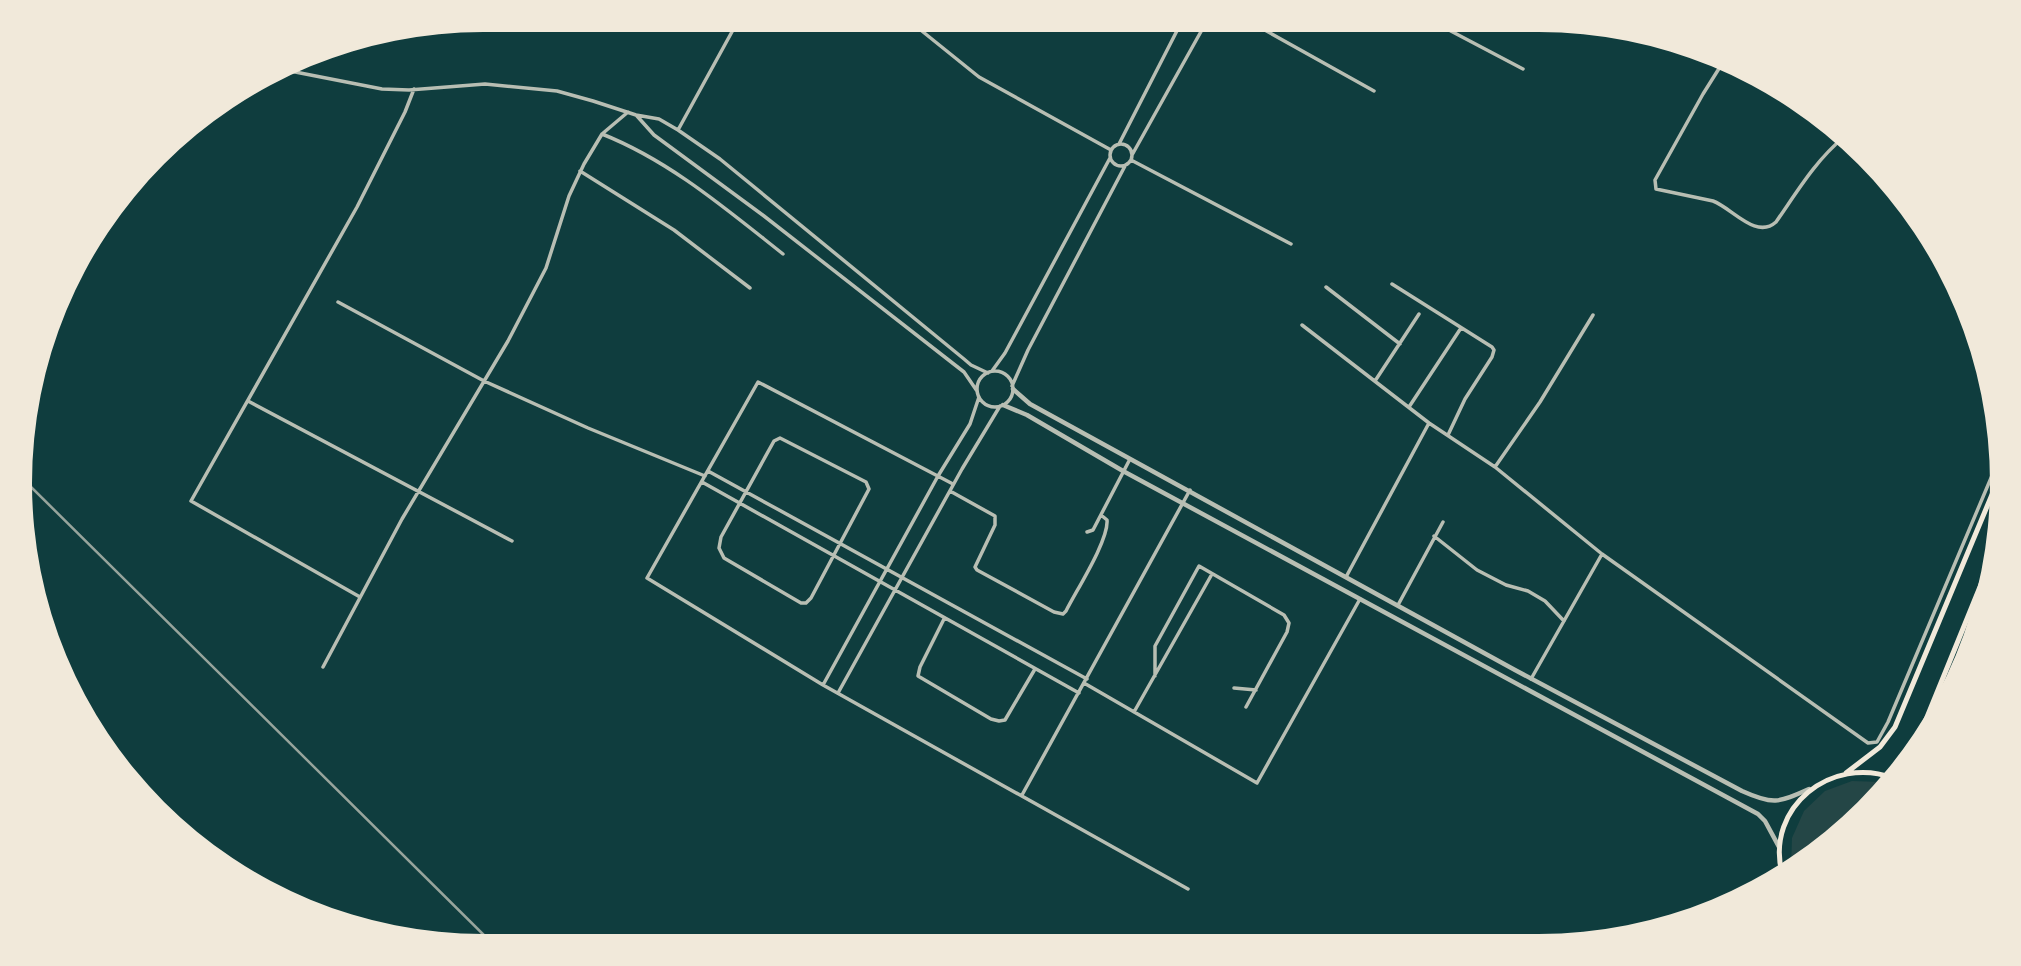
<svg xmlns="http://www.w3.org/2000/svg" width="2021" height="966" viewBox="0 0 2021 966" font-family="'Archivo Narrow',sans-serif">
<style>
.green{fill:#244646}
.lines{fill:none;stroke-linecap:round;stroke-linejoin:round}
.minor{stroke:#b8beb3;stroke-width:3.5}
.tertiary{stroke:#b8beb3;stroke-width:4.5}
.primary{stroke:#f1e9da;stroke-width:5}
.rail{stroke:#97a49c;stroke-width:2.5}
</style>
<rect width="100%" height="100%" fill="#0f3d3e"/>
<path class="green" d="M 1852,781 L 1881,782 L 1887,784 L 1821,851 L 1791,868 L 1792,838 L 1804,811 L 1825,791 Z"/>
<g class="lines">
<path class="minor" d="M 907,19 L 979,77 L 1111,150
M 1245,19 L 1374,91
M 1428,19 L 1523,69
M 1725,59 L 1703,94 L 1655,180 L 1656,189 L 1713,201 C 1732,208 1756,240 1776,222 C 1797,192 1815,161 1844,137
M 285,70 L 382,89 L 409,90 L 485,84 L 557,91 L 593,101 L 636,115 L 659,119 L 678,130 L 720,159 L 964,359 L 971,365 L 988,373
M 637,116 L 654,135 L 764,216 L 955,365 L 964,372 L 977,391
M 678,130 L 739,19
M 602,134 C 670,161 726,209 783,254
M1110 155a11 11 0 1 1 22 0a11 11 0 1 1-22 0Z
M 1119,144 L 1183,19
M 1132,155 L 1208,19
M 1131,160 L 1291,244
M 580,171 L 674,230 L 750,288
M 1392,284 L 1492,347 L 1494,350 L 1492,357 L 1465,399 L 1448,435
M 1326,287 L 1400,344
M 338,302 L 484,381 L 588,428 L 705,476
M 1302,325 L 1429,423 L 1495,467 L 1602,554 L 1868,743 L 1877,742 L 1888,722 L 1999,459
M 992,371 L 1005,353 L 1110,158
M977 389a18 18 0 1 1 36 0a18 18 0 1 1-36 0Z
M 1375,381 L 1419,314
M 1012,386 L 1028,350 L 1125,166
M 248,401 L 512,541
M 1409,407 L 1461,328
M 780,438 L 866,482 L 869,489 L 811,598 L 806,603 L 801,603 L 724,558 L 719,548 L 721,537 L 774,441 Z
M 1495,467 L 1540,402 L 1593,315
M 708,471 L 1087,679
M 702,482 L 1079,693
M 953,484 L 758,382 L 647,578 L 823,685 L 1188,889
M 950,491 L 995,516 L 995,525 L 975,567 L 977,570 L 1054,612 L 1063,614 L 1066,611 C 1076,591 1109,540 1107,520 L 1101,515
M 1087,532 L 1093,530 L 1130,459
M 1434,536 L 1477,570 L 1506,585 L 1528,591 L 1545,601 L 1564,621
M 1346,577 L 1429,423
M 360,597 L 191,501 L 357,207 L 405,112 L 414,89
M 1398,605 L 1443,522
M 944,619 L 920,667 L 918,676 L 991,719 L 999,721 L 1005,720 L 1035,669
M 323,667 L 402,519 L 508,341 L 546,268 L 569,196 L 584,164 L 602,134 L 628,112
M 1155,676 L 1155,646 L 1199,566 L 1284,615 L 1289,623 L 1287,632 L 1246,707
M 1531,679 L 1602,554
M 1084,683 L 1257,783 L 1360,599
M 823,685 L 938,476 L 970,424 L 979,397
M 1234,688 L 1256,690
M 838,693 L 962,469 L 1000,406
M 1134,712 L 1212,574
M 1022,795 L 1190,490"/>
<path class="tertiary" d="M 1013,389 L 1030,404 L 1515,670 L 1742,791 C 1773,805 1778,803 1809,789
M 1003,405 L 1027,415 L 1123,471 L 1758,814 L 1765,821 L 1779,847"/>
<path class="primary" d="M 1912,754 L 1995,550
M 1846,773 L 1880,747 L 1895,727 L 2001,473
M 1782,873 C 1765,807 1832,755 1893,778"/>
<path class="rail" d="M 25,481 L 496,947"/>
</g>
<path d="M0 0H2021V966H0ZM483 32H1539A451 451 0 0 1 1990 483V483A451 451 0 0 1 1539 934H483A451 451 0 0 1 32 483V483A451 451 0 0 1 483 32Z" fill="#f1e9da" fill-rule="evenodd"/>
</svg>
